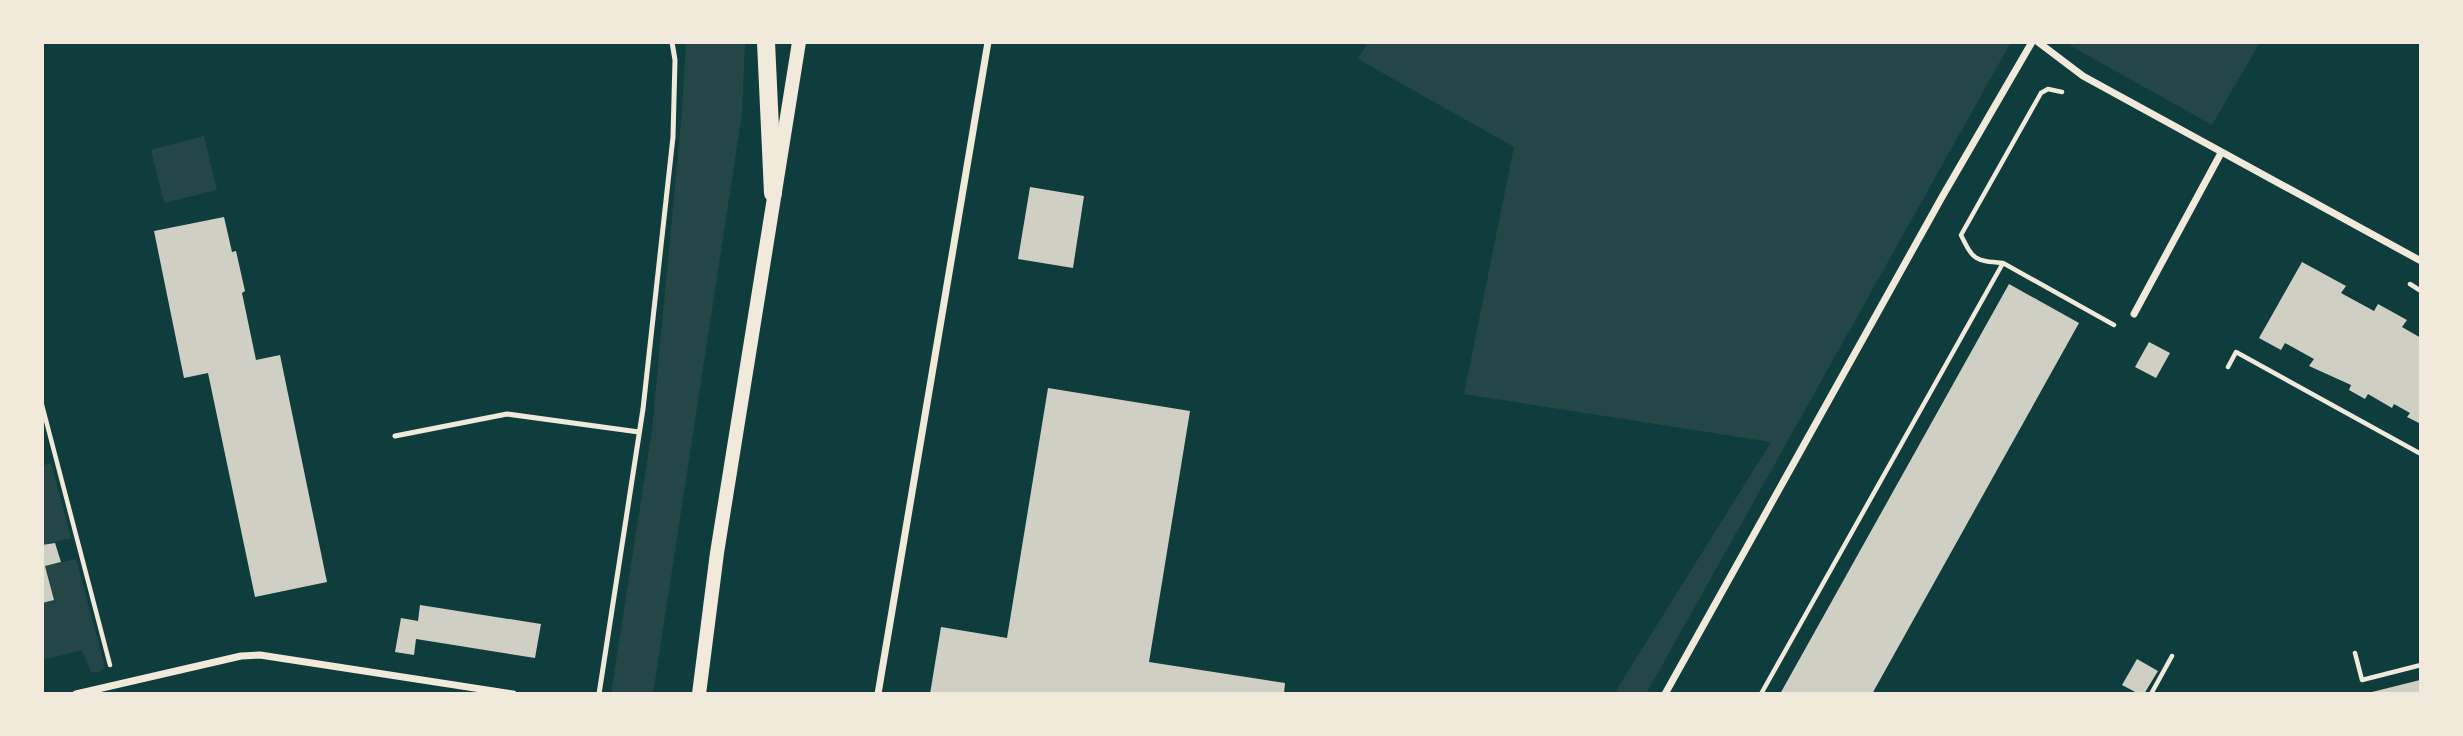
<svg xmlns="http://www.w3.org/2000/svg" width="2463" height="736" viewBox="0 0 2463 736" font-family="Ubuntu,sans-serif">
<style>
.green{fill:#244646}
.building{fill:#cfcfc3}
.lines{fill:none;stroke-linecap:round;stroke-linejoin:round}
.path{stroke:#f1e9da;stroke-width:4.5}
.service{stroke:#f1e9da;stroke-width:5}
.minor{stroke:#f1e9da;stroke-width:7}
.secondary{stroke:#f1e9da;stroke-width:14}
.primary{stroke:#f1e9da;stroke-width:18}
</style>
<rect width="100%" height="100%" fill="#0f3d3e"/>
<path class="green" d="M 686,42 L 745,42 L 742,114 L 653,694 L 611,694 L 652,430 L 682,111 Z
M 1368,42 L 2011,42 L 1646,694 L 1614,694 L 1771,442 L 1464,394 L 1514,147 L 1358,59 Z
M 2070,42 L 2260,42 L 2212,125 L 2071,46 Z
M 204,136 L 217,190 L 164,203 L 151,150 Z
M 51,463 L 71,538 L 42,545 L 42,466 Z
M 76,559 L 105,667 L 99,672 L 91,672 L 82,650 L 42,660 L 42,603 L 54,599 L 45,566 Z"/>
<path class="building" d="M 1030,187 L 1084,196 L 1073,268 L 1018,259 Z
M 224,217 L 232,252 L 236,251 L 245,291 L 242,293 L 256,360 L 280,355 L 327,582 L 255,597 L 208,373 L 184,378 L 154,231 Z
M 2302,262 L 2346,286 L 2341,293 L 2374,311 L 2378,304 L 2407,320 L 2402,327 L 2421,338 L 2421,424 L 2407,417 L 2410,413 L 2394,404 L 2392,408 L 2368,394 L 2365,399 L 2349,390 L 2351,385 L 2309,366 L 2314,359 L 2285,343 L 2281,350 L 2259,338 Z
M 2009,284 L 2079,323 L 1872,694 L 1780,694 Z
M 2149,342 L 2170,353 L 2156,378 L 2135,367 Z
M 1048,388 L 1190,411 L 1149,662 L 1285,683 L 1284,694 L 930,694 L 941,627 L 1007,638 Z
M 55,543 L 61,562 L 45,566 L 54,600 L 42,603 L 42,545 Z
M 420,605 L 541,624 L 535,658 L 416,639 L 414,655 L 395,652 L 401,618 L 418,621 Z
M 2137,659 L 2158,671 L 2144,694 L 2139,694 L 2122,685 Z
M 2420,680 L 2421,694 L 2368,694 L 2368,693 Z"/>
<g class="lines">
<path class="path" d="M 2003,263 C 1975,261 1973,260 1961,235 L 2041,93 L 2048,89 L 2062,92
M 2410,284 L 2421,291
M 2228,367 L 2236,352 L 2421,454
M 42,405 L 110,665
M 2355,653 L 2362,680 L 2421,665
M 1761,694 L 2003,263 L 2114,325
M 2151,694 L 2172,656"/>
<path class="service" d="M 395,436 L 507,414 L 639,432
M 599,694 L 643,409 L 673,137 L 675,60 L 672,42"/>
<path class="minor" d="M 2038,42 L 2083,76 L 2421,261
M 2134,314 L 2221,153
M 76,694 L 241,656 L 260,655 L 513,694
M 878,694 L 988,42
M 1665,694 L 1942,197 L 2032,42"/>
<path class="secondary" d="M 699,694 L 717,553 L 799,42"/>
<path class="primary" d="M 766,42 L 773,193"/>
</g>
<rect width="2463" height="736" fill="none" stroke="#f1e9da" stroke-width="88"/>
</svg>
